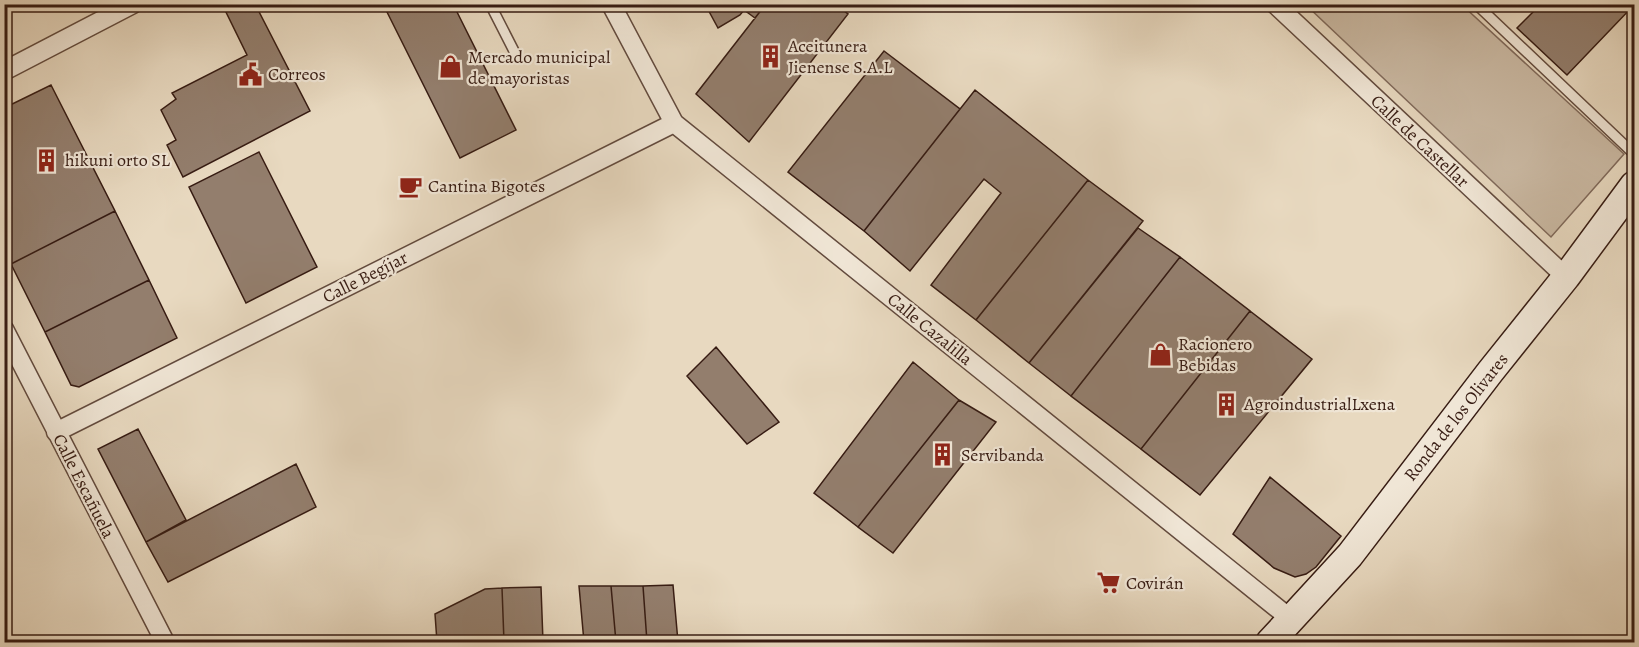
<svg xmlns="http://www.w3.org/2000/svg" width="1639" height="647" viewBox="0 0 1639 647" font-family="Alegreya,serif">
<style>
.green{fill:#cab9a3;stroke:#806a5b;stroke-width:1.5}
.building{fill:#937e6d;stroke:#371c13;stroke-width:1.5}
.lines{fill:none;stroke-linecap:round;stroke-linejoin:round}
.service-casing{stroke:#634b3e;stroke-width:12}
.minor-casing{stroke:#634b3e;stroke-width:21}
.secondary-casing{stroke:#371c13;stroke-width:30}
.service{stroke:#f0e6d6;stroke-width:9}
.minor{stroke:#f0e6d6;stroke-width:18}
.secondary{stroke:#f0e6d6;stroke-width:27}
.labels{text-anchor:middle;dominant-baseline:central;stroke-width:4.5;stroke-linejoin:round;paint-order:stroke}
.poi-label{font-size:18px;fill:#371c13;stroke:#f0e6d6;text-anchor:start}
.street-label{font-size:18px;fill:#371c13;stroke:#f0e6d6}
</style>
<rect width="100%" height="100%" fill="#e8d9c0"/>
<filter id="stains"><feTurbulence type="fractalNoise" baseFrequency=".00333" numOctaves="4"/><feColorMatrix values="0 0 0 0 .2 0 0 0 0 .09 0 0 0 0 .02 0 0 0 .5 -.17"/></filter>
<radialGradient id="worn" r=".72"><stop offset=".6" stop-color="#630" stop-opacity="0"/><stop offset="1" stop-color="#630" stop-opacity=".3"/></radialGradient>
<path class="green" d="M 1306,5 L 1462,5 L 1624,154 L 1551,237 Z"/>
<path class="building" d="M 222,4 L 255,4 L 310,111 L 183,177 L 167,145 L 176,140 L 161,110 L 176,99 L 172,93 L 247,55 Z
M 383,4 L 453,4 L 516,130 L 460,158 Z
M 705,4 L 766,4 L 755,18 L 744,10 L 740,15 L 718,28 Z
M 766,4 L 835,4 L 848,14 L 749,142 L 696,94 Z
M 1541,4 L 1634,4 L 1634,5 L 1567,75 L 1517,28 Z
M 884,51 L 960,109 L 864,231 L 788,172 Z
M 51,85 L 115,211 L 7,266 L 4,262 L 4,108 Z
M 975,90 L 1088,180 L 976,320 L 931,285 L 1001,193 L 984,179 L 910,271 L 864,231 Z
M 259,152 L 317,267 L 246,303 L 189,187 Z
M 1088,180 L 1143,221 L 1029,363 L 976,320 Z
M 115,211 L 149,280 L 45,332 L 11,264 Z
M 1138,228 L 1180,257 L 1071,396 L 1029,363 Z
M 1180,257 L 1250,311 L 1141,449 L 1071,396 Z
M 149,280 L 177,338 L 79,387 L 71,385 L 45,332 Z
M 1250,311 L 1312,359 L 1200,495 L 1141,449 Z
M 716,347 L 779,422 L 747,444 L 687,376 Z
M 913,362 L 959,400 L 858,527 L 814,493 Z
M 959,400 L 996,422 L 893,553 L 858,527 Z
M 138,429 L 186,520 L 146,542 L 98,449 Z
M 296,464 L 316,507 L 168,582 L 146,542 Z
M 1270,477 L 1341,536 L 1316,567 L 1306,574 L 1295,577 L 1274,568 L 1233,534 Z
M 673,585 L 678,642 L 647,642 L 643,586 Z
M 579,586 L 611,586 L 616,642 L 584,642 Z
M 611,586 L 643,586 L 647,642 L 616,642 Z
M 541,587 L 543,642 L 504,642 L 502,588 Z
M 502,588 L 504,642 L 437,642 L 435,614 L 485,589 Z"/>
<g class="lines">
<defs>
<path id="service" d="M 490,4 L 515,53
M 1476,4 L 1634,154"/>
<path id="minor" d="M 611,4 L 674,123 L 1292,620
M 1275,4 L 1566,277
M 4,71 L 133,4
M 4,329 L 165,642
M 56,432 L 674,123"/>
<path id="secondary" d="M 1270,642 L 1350,555 L 1490,372 L 1566,277 L 1634,185"/>
</defs>
<use href="#service" class="service-casing"/>
<use href="#minor" class="minor-casing"/>
<use href="#secondary" class="secondary-casing"/>
<use href="#service" class="service"/>
<use href="#minor" class="minor"/>
<use href="#secondary" class="secondary"/>
</g>
<defs>
<symbol id="building-bare" viewBox="-9 -9 18 18"><path d="M-4-6H4V6H1V3H-1V6H-4ZM-2.5-4.3h1.7v1.8h-1.7ZM.8-4.3h1.7v1.8H.8ZM-2.5-1h1.7V.8h-1.7ZM.8-1h1.7V.8H.8Z" fill="#8f2418" stroke="#f0e6d6" stroke-width="2.5" paint-order="stroke"/></symbol>
<symbol id="shop-bare" viewBox="-9 -9 18 18"><path d="M-5-2.5h2.3a2.7 3.5 0 0 1 5.4 0H5L5.5 6h-11ZM-1.5-2.5h3a1.5 2.3 0 0 0-3 0Z" fill="#8f2418" stroke="#f0e6d6" stroke-width="2.5" paint-order="stroke"/></symbol>
<symbol id="civic-bare" viewBox="-9 -9 18 18"><path d="M-.6-6.5H3V-4.5H.6V-3L4-1V1h2V6H-6V1h2V-1L-.6-3ZM-1.2 2.5V6h2.4V2.5Z" fill="#8f2418" stroke="#f0e6d6" stroke-width="2.5" paint-order="stroke"/></symbol>
<symbol id="cafe-bare" viewBox="-9 -9 18 18"><path d="M-5.5-4.5H6V0H3Q3 3.5 0 3.5H-2.5Q-5.5 3.5-5.5 0ZM3-3.2v2h1.7v-2ZM-6 4.5H4V6H-6Z" fill="#8f2418" stroke="#f0e6d6" stroke-width="2.5" paint-order="stroke"/></symbol>
<symbol id="supermarket-bare" viewBox="-9 -9 18 18"><path d="M-6-5.5h2.5l.6 2H6L4.5 2H-2.5L-4.4-4H-6ZM-1.5 3.2a1.3 1.3 0 1 0 .1 0ZM3 3.2a1.3 1.3 0 1 0 .1 0Z" fill="#8f2418" stroke="#f0e6d6" stroke-width="2.5" paint-order="stroke"/></symbol>
</defs>
<g fill-rule="evenodd">
<use href="#building-bare" x="754" y="40" width="33" height="33"/>
<use href="#shop-bare" x="434" y="50" width="33" height="33"/>
<use href="#civic-bare" x="234" y="58" width="33" height="33"/>
<use href="#building-bare" x="30" y="144" width="33" height="33"/>
<use href="#cafe-bare" x="394" y="170" width="33" height="33"/>
<use href="#shop-bare" x="1144" y="338" width="33" height="33"/>
<use href="#building-bare" x="1210" y="388" width="33" height="33"/>
<use href="#building-bare" x="926" y="438" width="33" height="33"/>
<use href="#supermarket-bare" x="1092" y="566" width="33" height="33"/>
</g>
<g class="labels">
<g class="poi-label">
<text x="788" y="46">Aceitunera<tspan x="788" dy="21">Jienense S.A.L</tspan></text>
<text x="468" y="57">Mercado municipal<tspan x="468" dy="21">de mayoristas</tspan></text>
<text x="268" y="74">Correos</text>
<text x="65" y="160">hikuni orto SL</text>
<text x="428" y="186">Cantina Bigotes</text>
<text x="1178" y="344">Racionero<tspan x="1178" dy="21">Bebidas</tspan></text>
<text x="1244" y="404">AgroindustrialLxena</text>
<text x="961" y="455">Servibanda</text>
<text x="1126" y="583">Covirán</text>
</g>
<g class="street-label">
<text transform="translate(1420 141) rotate(43)">Calle de Castellar</text>
<text transform="translate(365 277) rotate(-27)">Calle Begíjar</text>
<text transform="translate(930 329) rotate(39)">Calle Cazalilla</text>
<text transform="translate(1456 417) rotate(-52)">Ronda de los Olivares</text>
<text transform="translate(84 486) rotate(63)">Calle Escañuela</text>
</g>
</g>
<rect width="1639" height="647" fill="none" stroke="#e8d9c0" stroke-width="24"/>
<rect x="6" y="6" width="1627" height="635" fill="none" stroke="#371c13" stroke-width="3"/>
<rect x="12" y="12" width="1615" height="623" fill="none" stroke="#371c13" stroke-width="1.5"/>
<rect width="100%" height="100%" filter="url(#stains)"/>
<rect width="100%" height="100%" fill="url(#worn)"/>
</svg>
